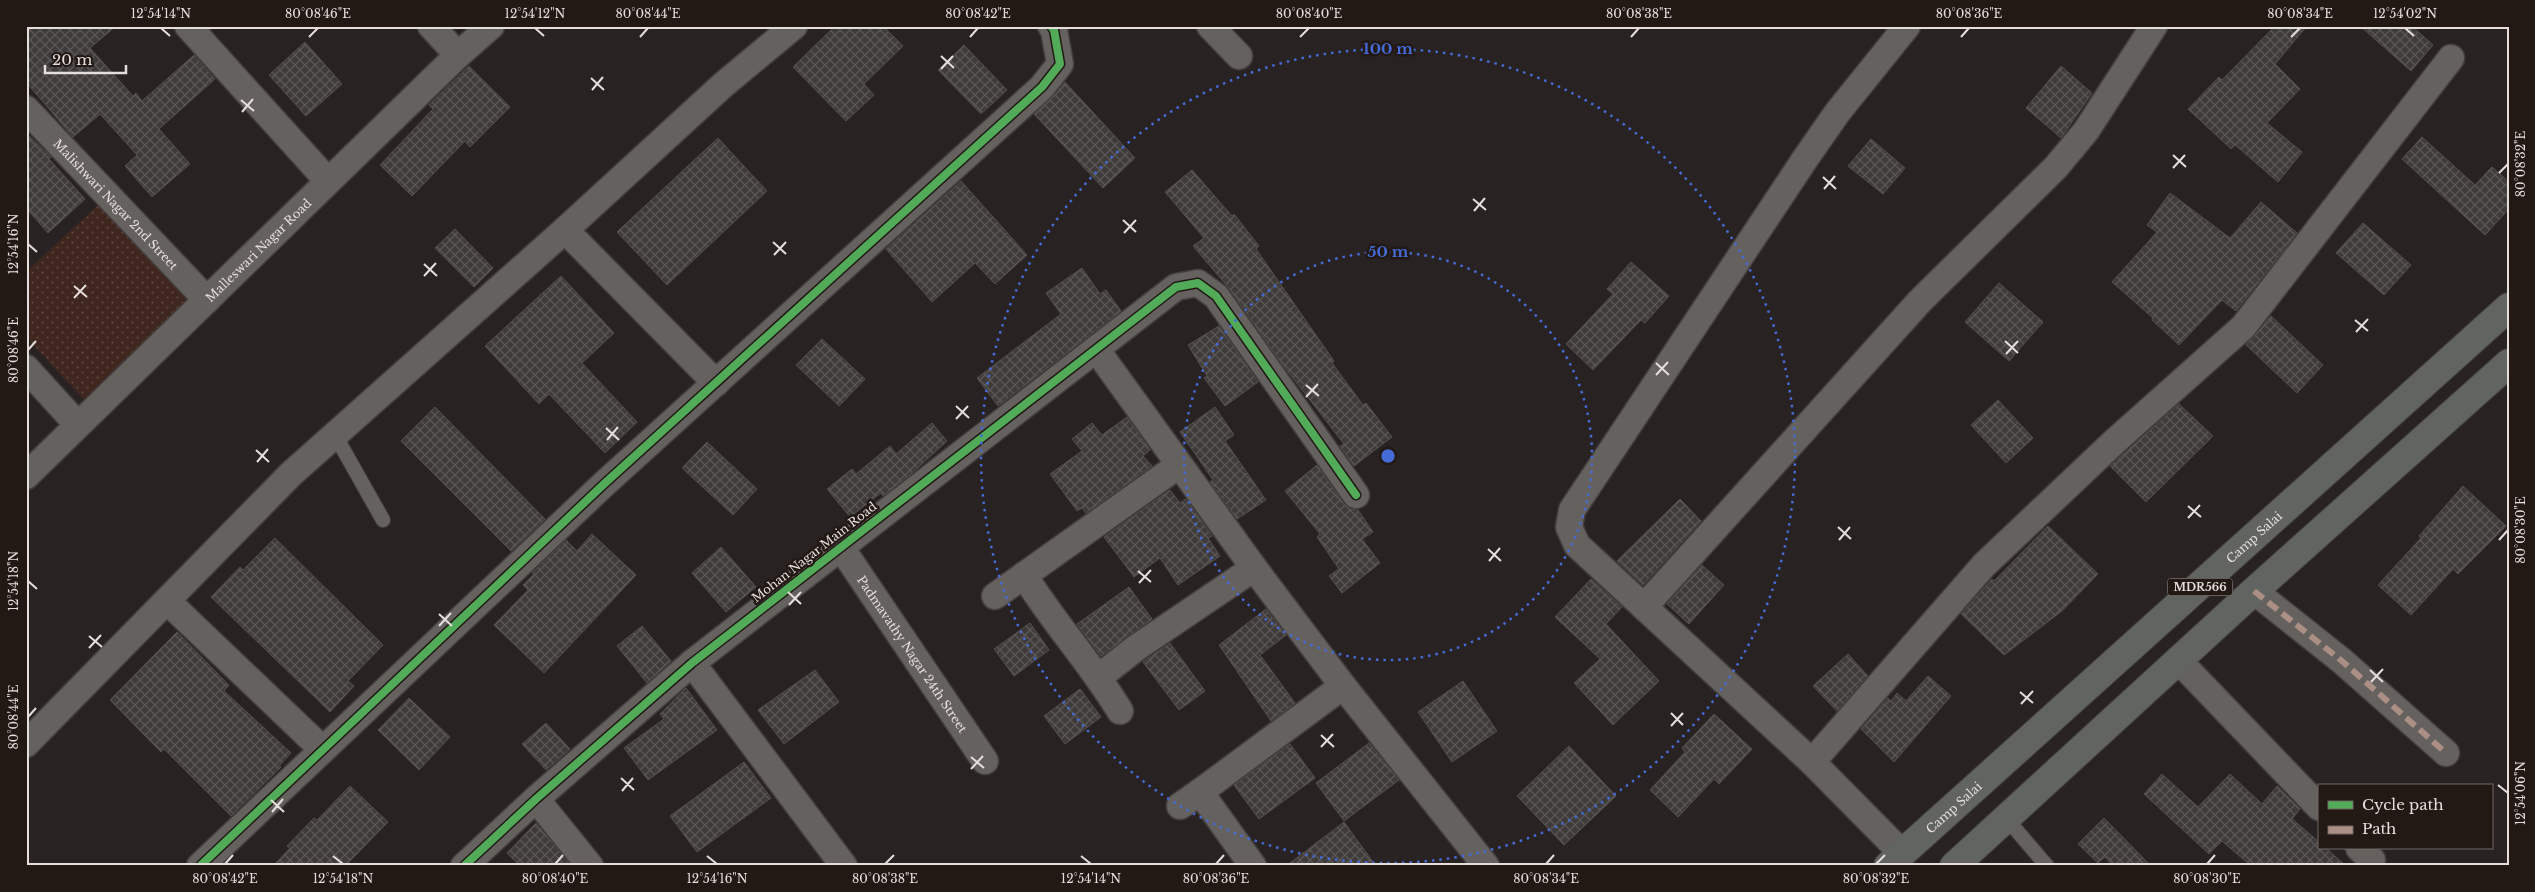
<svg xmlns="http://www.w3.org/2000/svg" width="2535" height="892" viewBox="0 0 2535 892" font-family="'Libre Baskerville',serif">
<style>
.grass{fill:url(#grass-dots)}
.building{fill:url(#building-cross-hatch);stroke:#534f4d}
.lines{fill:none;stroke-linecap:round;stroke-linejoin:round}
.service-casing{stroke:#433f3e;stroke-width:16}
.minor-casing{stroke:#433f3e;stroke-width:29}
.primary-casing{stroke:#433f3e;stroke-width:30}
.service{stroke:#65615f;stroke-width:14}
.minor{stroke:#65615f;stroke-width:26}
.primary{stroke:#616461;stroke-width:28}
.quiet{stroke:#ac8f84;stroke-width:6;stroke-dasharray:12 6;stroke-linecap:butt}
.cycleway-casing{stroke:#221915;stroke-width:11}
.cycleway{stroke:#51ab58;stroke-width:8}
.ticks{fill:none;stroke:#e5dedc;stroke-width:2}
.ring{fill:none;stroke:#456bd9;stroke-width:2.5;stroke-dasharray:2.5 5}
.labels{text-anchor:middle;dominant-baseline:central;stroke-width:5;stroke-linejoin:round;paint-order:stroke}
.shield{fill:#221915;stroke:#aaa3a0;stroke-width:1}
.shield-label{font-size:11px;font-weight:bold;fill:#e5dedc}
.street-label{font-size:12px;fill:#e5dedc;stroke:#221915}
.centre{fill:#456bd9;stroke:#221915;stroke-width:2.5}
.ring-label{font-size:15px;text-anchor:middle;font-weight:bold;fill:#456bd9;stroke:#221915;stroke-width:5;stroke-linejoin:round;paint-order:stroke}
.neatline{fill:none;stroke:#e5dedc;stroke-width:2}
.ticks-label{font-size:12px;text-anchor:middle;fill:#e5dedc}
</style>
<defs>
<pattern id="grass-dots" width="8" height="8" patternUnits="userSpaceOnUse" patternTransform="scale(1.25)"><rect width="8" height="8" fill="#3f261e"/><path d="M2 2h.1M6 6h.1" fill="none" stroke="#5b453e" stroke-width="1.8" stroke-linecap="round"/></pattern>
<pattern id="building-cross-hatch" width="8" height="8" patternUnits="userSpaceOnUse" patternTransform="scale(1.25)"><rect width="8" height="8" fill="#3f3b3a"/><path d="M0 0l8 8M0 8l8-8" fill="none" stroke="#5b5756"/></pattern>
</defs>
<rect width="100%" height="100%" fill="#282322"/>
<path class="grass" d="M 99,204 L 198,308 L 86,402 L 26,337 L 26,272 Z"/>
<path class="building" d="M 26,26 L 116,26 L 90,48 L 133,96 L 136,93 L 142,101 L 194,55 L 215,79 L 159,129 L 190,164 L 152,197 L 125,166 L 137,155 L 100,114 L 73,137 L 26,82 Z
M 835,26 L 883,26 L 903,46 L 864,84 L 874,95 L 846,121 L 793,67 Z
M 2275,26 L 2307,26 L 2275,64 L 2300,89 L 2267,123 L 2302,152 L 2278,182 L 2235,145 L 2231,149 L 2188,109 L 2219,77 L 2222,80 Z
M 2360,26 L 2412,26 L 2433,45 L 2411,71 Z
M 305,42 L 342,84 L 306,116 L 269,75 Z
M 964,45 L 1007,90 L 981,114 L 938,70 Z
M 469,66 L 510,107 L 470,147 L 465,141 L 412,196 L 380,165 L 433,109 L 429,105 Z
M 2061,66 L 2092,93 L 2061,138 L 2026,108 Z
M 1065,82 L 1135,158 L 1103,188 L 1034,114 Z
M 26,133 L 51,157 L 49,159 L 85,199 L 48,233 L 26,208 Z
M 2422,137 L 2475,185 L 2492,167 L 2509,182 L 2509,209 L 2485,235 L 2402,159 Z
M 718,138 L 767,191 L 667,285 L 617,232 Z
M 1871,139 L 1905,168 L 1883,194 L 1848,166 Z
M 1192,170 L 1232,216 L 1234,214 L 1259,246 L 1256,249 L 1334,361 L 1332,363 L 1363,405 L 1366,403 L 1392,437 L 1354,466 L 1340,446 L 1344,444 L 1282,364 L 1228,287 L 1193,246 L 1204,238 L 1165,192 Z
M 961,181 L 1027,255 L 995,284 L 975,263 L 932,302 L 886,249 Z
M 2170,193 L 2230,238 L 2261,202 L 2297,233 L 2236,311 L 2222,300 L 2179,345 L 2152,320 L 2153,318 L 2112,282 L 2157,232 L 2147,225 Z
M 2363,223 L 2411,265 L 2384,295 L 2336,253 Z
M 455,229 L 493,268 L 474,287 L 435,248 Z
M 1631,262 L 1669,296 L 1645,323 L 1641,320 L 1593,370 L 1566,344 L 1613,294 L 1607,289 Z
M 1082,268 L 1100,294 L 1106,290 L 1121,311 L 998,406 L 977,378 L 1061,314 L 1046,293 Z
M 561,276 L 614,333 L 582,363 L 637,422 L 605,453 L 549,394 L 539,404 L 485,346 Z
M 1999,283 L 2043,322 L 2009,361 L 1965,322 Z
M 2271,316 L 2323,365 L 2297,393 L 2246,345 Z
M 1219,326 L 1258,382 L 1225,406 L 1204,378 L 1207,376 L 1188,345 Z
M 822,339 L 865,379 L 839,406 L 796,365 Z
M 1998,400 L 2033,438 L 2006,463 L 1971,425 Z
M 2179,404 L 2213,436 L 2146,502 L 2110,466 Z
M 435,407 L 545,519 L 511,551 L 401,441 Z
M 1215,407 L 1234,435 L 1225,441 L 1266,500 L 1237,519 L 1210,482 L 1213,480 L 1180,432 Z
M 1127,417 L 1150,450 L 1143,456 L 1152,466 L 1086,513 L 1082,508 L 1077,511 L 1050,474 L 1082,451 L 1072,439 L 1092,423 L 1102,435 Z
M 932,423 L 947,441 L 911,474 L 883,496 L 881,493 L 850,517 L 827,489 L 852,469 L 856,474 L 890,446 L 896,454 Z
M 707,442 L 757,489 L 733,515 L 682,468 Z
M 1317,465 L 1344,504 L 1350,509 L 1358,510 L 1373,532 L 1362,539 L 1380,563 L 1342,593 L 1329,576 L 1339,569 L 1317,537 L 1320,534 L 1285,491 Z
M 2463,486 L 2506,526 L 2458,574 L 2453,569 L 2411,615 L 2378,585 L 2421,538 L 2419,536 Z
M 1170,490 L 1180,503 L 1186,499 L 1212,536 L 1208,538 L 1220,556 L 1178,585 L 1160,558 L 1134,577 L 1104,537 Z
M 1680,499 L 1701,521 L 1643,585 L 1617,561 Z
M 2048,526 L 2098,574 L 2062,611 L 2004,655 L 1961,614 L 1992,579 L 1994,581 Z
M 592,534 L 636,575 L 544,673 L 494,625 L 528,590 L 523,585 L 534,574 L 532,573 L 566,540 L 577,551 Z
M 275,538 L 383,645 L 348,681 L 354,686 L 330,712 L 211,597 L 240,567 L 243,570 Z
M 721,547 L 756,587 L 726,612 L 692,573 Z
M 1702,565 L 1724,585 L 1689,624 L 1667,604 Z
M 1591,579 L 1622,607 L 1606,624 L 1659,681 L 1613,725 L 1574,683 L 1600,659 L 1555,617 Z
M 1129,587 L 1152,619 L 1101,656 L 1077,624 Z
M 1266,609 L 1286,635 L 1260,655 L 1295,703 L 1271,721 L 1219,645 Z
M 1030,623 L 1049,650 L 1014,676 L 994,649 Z
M 642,626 L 671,661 L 647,683 L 617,646 Z
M 177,632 L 229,685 L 224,691 L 291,753 L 279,766 L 281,767 L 231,816 L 164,749 L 161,752 L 110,700 Z
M 1170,643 L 1205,691 L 1179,710 L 1143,662 Z
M 1848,654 L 1868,676 L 1837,711 L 1813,686 Z
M 815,670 L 839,702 L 784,744 L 758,710 Z
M 1928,676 L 1951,696 L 1894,762 L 1861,729 L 1888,698 L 1891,701 L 1897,693 L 1906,701 Z
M 1463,681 L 1497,731 L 1452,762 L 1418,712 Z
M 686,688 L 717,730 L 648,780 L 624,748 L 664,719 L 660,714 Z
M 1080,689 L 1101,717 L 1065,744 L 1044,716 Z
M 409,698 L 450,737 L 419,770 L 378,730 Z
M 1714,714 L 1752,749 L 1719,784 L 1714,779 L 1678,817 L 1650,790 L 1685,752 L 1682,748 Z
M 546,723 L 570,749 L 546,770 L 522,744 Z
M 1369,743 L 1399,780 L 1344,821 L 1316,783 Z
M 1290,744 L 1315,778 L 1259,819 L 1234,785 Z
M 1569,746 L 1616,796 L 1564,845 L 1517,796 Z
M 744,762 L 771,798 L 697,852 L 670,816 Z
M 2162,774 L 2198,807 L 2230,774 L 2262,804 L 2277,786 L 2300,809 L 2292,819 L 2319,842 L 2319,848 L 2326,848 L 2346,866 L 2251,866 L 2222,841 L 2209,854 L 2144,794 Z
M 350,786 L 388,822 L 345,866 L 273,866 L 290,848 L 287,846 L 314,818 L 317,820 Z
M 2104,818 L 2151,866 L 2113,866 L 2105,857 L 2098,863 L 2078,844 Z
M 1344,822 L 1376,866 L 1286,866 Z
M 536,823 L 571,866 L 520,866 L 507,853 Z"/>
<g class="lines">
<defs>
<path id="service" d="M 335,435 L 383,520
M 2006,818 L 2047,866"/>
<g id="minor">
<path d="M 188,26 L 328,181"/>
<path d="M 431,26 L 458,55"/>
<path d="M 1210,26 L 1239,56"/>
<path id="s1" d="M 26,109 L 207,300"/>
<path d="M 565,230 L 716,383"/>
<path d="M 1096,349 L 1254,568 L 1343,686 L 1486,866"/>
<path d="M 26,368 L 78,425"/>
<path id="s2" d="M 26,476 L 458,55 L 491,26"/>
<path id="s3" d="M 840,546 L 985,761"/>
<path d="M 1024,575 C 1053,622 1091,663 1120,711"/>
<path d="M 2254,591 L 2342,661 L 2446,753"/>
<path d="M 995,596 L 1179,465"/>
<path d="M 167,601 L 322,749"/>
<path d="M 1644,607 L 1920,301 L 2056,167 L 2086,131 L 2154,26"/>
<path d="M 2178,660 L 2319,807"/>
<path d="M 692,663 L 844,866"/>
<path d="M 1099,677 L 1136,648 L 1254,568"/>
<path d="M 26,744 L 291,474 L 565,230 L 723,85 L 794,26"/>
<path d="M 1812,762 L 1984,565 L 2114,442 L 2243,327 L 2451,58"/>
<path d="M 536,799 L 590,866"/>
<path d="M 1180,806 L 1200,792"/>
<path d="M 2359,848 L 2372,860"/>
<path d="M 1902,853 L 1812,762 L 1577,545 L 1569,527 L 1572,510 L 1805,159 L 1837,113 L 1907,26"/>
<path d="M 200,866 L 604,484 L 1042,87 L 1060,64 L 1054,30 L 1051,26"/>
<path d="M 464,866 L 536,799 L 692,663 L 1176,287 L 1198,283 L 1216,296 L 1356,495"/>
<path d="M 1253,866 L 1200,792 L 1343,686"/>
</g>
<g id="primary">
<path id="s4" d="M 1888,866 L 2509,307"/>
<path d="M 1954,866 L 2254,591 L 2509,363"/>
</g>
</defs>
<use href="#service" class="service-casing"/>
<use href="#minor" class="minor-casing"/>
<use href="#primary" class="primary-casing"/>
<use href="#service" class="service"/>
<use href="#minor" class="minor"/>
<use href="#primary" class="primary"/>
<path class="quiet" d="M 2254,591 L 2342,661 L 2446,753"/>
<defs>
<path id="cycleway" d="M 200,866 L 604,484 L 1042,87 L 1060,64 L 1054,30 L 1051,26
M 464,866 L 536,799 L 692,663 L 1176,287 L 1198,283 L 1216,296 L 1356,495"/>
</defs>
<use href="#cycleway" class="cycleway-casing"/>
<use href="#cycleway" class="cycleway"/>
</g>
<path class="ticks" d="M 161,28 L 170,36M 535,28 L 544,36M 2405,28 L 2414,36M 309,37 L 318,28M 640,37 L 648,28M 970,37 L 978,28M 1300,37 L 1309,28M 1631,37 L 1639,28M 1961,37 L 1969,28M 2291,37 L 2300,28M 941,56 L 954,68M 941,69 L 953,56M 591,78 L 604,90M 592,90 L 603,77M 241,100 L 254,111M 242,112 L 253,99M 2173,155 L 2186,167M 2173,168 L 2185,155M 2499,173 L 2508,164M 1823,177 L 1836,189M 1824,189 L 1835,176M 1473,199 L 1486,210M 1474,211 L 1485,198M 1123,220 L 1136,232M 1124,233 L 1136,220M 773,242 L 786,254M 28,244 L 37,252M 774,255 L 786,242M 424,264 L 437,276M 424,276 L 436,263M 74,286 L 87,297M 74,298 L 86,285M 2355,320 L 2368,331M 2356,332 L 2368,319M 2005,341 L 2018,353M 28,350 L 36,341M 2006,354 L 2018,341M 1656,363 L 1669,375M 1656,375 L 1668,362M 1306,385 L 1319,396M 1306,397 L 1318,384M 956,406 L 969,418M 956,419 L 968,406M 606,428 L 619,440M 607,440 L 618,427M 256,450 L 269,462M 257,462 L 268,449M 2188,506 L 2201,517M 2188,518 L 2200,505M 1838,527 L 1851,539M 1839,540 L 1850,527M 2499,540 L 2508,530M 1488,549 L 1501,561M 1489,561 L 1500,548M 1138,571 L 1151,582M 28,581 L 37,589M 1139,583 L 1151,570M 788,592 L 801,604M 789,605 L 801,592M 439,614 L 452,626M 439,626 L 451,613M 89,636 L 102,647M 89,648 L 101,635M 2370,670 L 2383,682M 2371,682 L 2383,669M 2020,692 L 2033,703M 2021,704 L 2033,691M 1671,713 L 1683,725M 28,717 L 36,708M 1671,726 L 1683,713M 1321,735 L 1334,747M 1321,747 L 1333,734M 971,757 L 984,768M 971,769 L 983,756M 621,778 L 634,790M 2498,785 L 2508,793M 622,791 L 633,778M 271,800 L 284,812M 272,812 L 283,799M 333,856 L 343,864M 707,856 L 717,864M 1081,856 L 1091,864M 225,864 L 233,855M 555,864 L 563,855M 885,864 L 894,855M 1216,864 L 1224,855M 1546,864 L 1554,855M 1876,864 L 1885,855M 2207,864 L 2215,855"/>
<g class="ring">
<circle cx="1388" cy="456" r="204"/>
<circle cx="1388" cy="456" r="407"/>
</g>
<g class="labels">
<rect class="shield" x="2167.5" y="578.5" width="65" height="17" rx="4"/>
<g class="shield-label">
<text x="2200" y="587">MDR566</text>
</g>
<g class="street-label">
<text stroke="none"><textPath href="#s1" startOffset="131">Malishwari Nagar 2nd Street</textPath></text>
<text stroke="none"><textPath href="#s2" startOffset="324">Malleswari Nagar Road</textPath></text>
<text stroke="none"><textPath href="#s4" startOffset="492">Camp Salai</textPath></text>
<text transform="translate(814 552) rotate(-38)">Mohan Nagar Main Road</text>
<text stroke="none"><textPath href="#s3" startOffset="130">Padmavathy Nagar 24th Street</textPath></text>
<text stroke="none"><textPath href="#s4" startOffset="88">Camp Salai</textPath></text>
</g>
</g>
<circle cx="1388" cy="456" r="8" class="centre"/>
<g class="ring-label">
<text x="1388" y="54">100 m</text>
<text x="1388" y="257">50 m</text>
</g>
<rect width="2535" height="892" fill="none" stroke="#221915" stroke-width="55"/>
<rect x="2318" y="784" width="175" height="65" fill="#221915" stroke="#706865"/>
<rect x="2328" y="801" width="25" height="8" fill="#51ab58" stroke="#706865"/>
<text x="2362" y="810" font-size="15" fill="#e5dedc">Cycle path</text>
<rect x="2328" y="826" width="25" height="8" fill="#ac8f84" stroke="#706865"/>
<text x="2362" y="834" font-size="15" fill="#e5dedc">Path</text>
<path d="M45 65v8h81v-8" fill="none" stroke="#e5dedc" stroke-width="2.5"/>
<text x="52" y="65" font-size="15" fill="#e5dedc" stroke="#221915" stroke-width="4" paint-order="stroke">20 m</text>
<rect x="28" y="28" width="2480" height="836" class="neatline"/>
<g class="ticks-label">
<text x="161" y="18">12°54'14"N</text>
<text x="318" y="18">80°08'46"E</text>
<text x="535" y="18">12°54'12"N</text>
<text x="648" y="18">80°08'44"E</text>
<text x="978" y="18">80°08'42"E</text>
<text x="1309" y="18">80°08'40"E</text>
<text x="1639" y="18">80°08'38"E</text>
<text x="1969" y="18">80°08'36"E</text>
<text x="2300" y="18">80°08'34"E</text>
<text x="2405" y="18">12°54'02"N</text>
<text transform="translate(2521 164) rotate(-90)" y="4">80°08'32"E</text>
<text transform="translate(14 244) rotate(-90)" y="4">12°54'16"N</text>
<text transform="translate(14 350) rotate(-90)" y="4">80°08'46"E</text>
<text transform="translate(2521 530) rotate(-90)" y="4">80°08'30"E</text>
<text transform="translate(14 581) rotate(-90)" y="4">12°54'18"N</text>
<text transform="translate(14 717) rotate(-90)" y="4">80°08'44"E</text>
<text transform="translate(2521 793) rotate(-90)" y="4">12°54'06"N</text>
<text x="225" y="883">80°08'42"E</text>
<text x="343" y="883">12°54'18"N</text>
<text x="555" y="883">80°08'40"E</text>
<text x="717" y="883">12°54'16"N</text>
<text x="885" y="883">80°08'38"E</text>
<text x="1091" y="883">12°54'14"N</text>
<text x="1216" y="883">80°08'36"E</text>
<text x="1546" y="883">80°08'34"E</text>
<text x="1876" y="883">80°08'32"E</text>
<text x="2207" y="883">80°08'30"E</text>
</g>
</svg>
